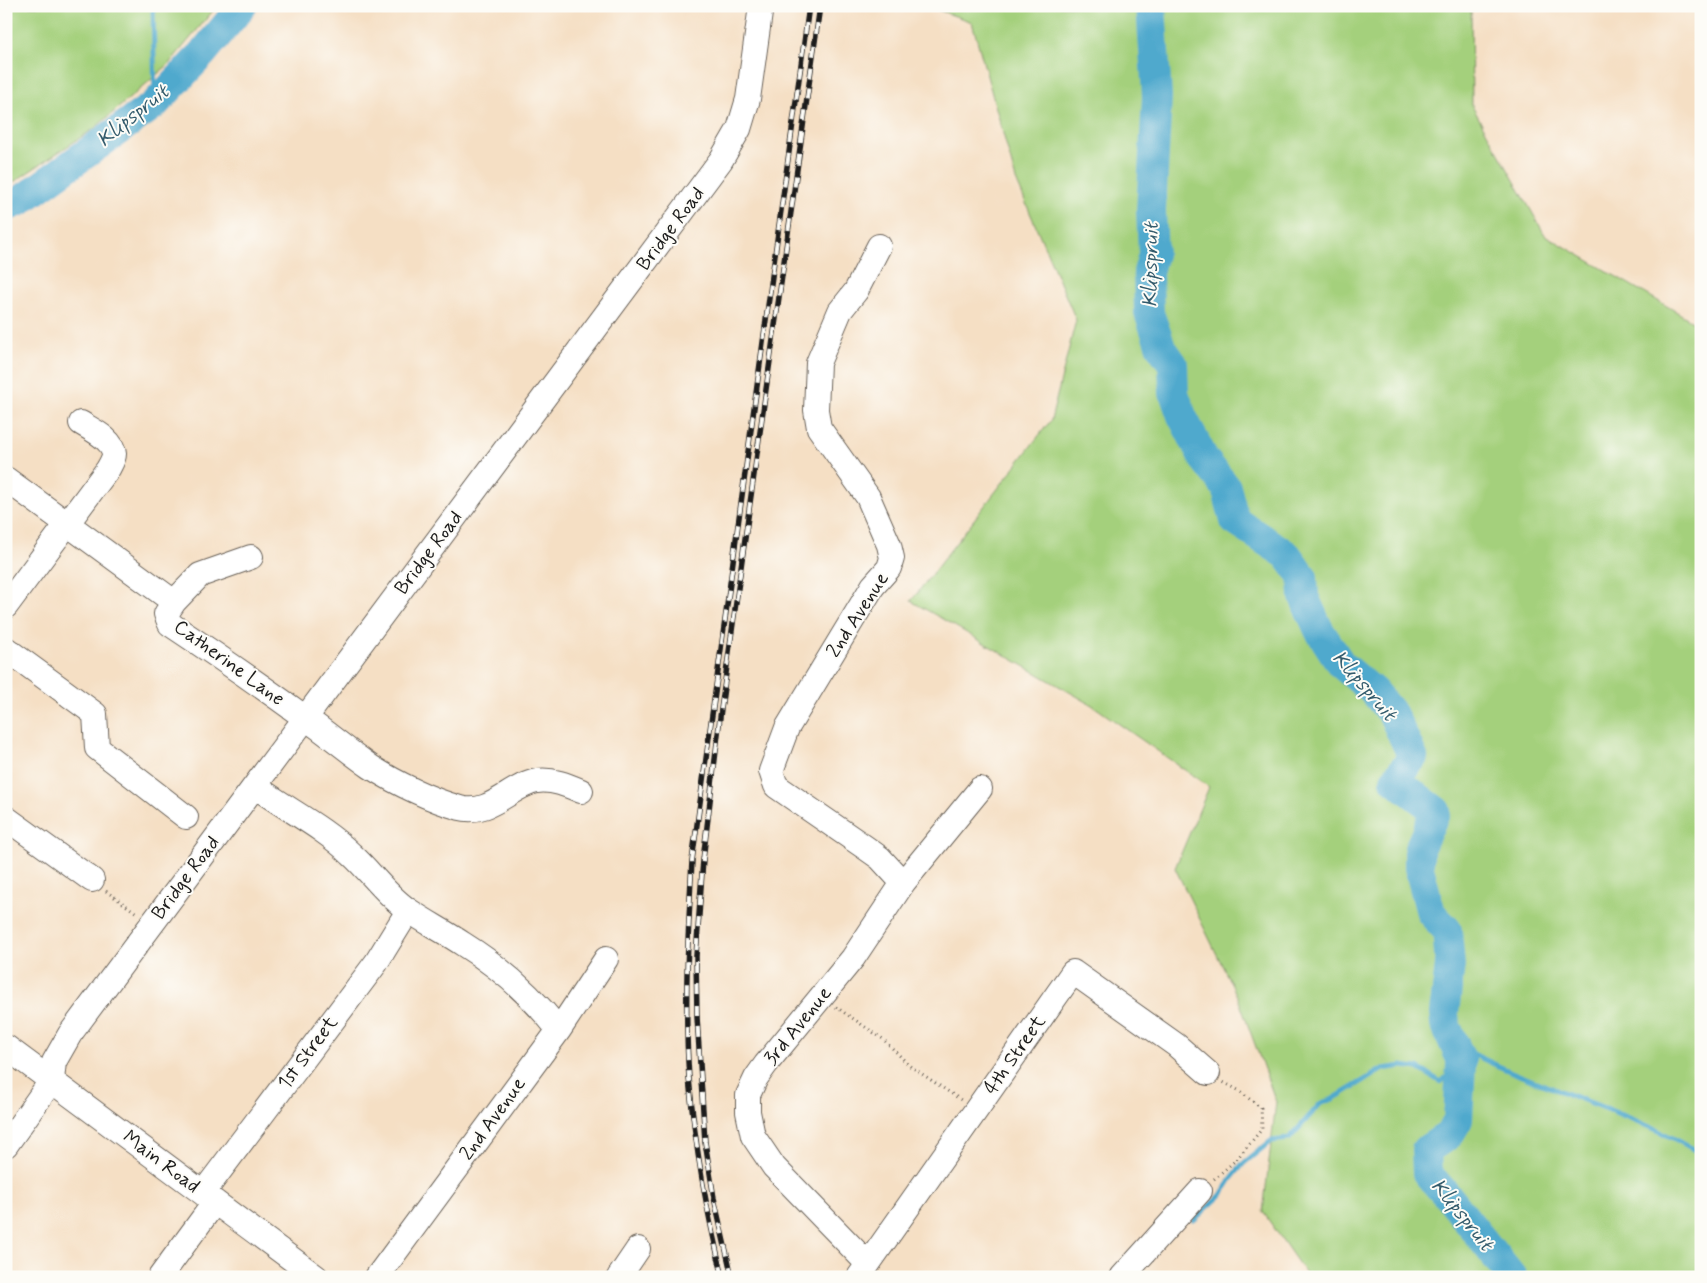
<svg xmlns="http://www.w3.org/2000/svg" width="1707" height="1283" viewBox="0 0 1707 1283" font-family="Mynerve,sans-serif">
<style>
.green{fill:#a4d07c;stroke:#60764c}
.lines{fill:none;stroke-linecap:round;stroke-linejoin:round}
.stream{stroke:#4fa9cd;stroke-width:5}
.river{stroke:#4fa9cd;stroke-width:30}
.minor-casing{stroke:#686057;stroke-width:26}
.path{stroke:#686057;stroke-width:3;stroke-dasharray:1 4;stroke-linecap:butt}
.minor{stroke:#fff;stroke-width:24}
.rail-casing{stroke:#1c1c1c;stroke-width:5.5}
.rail{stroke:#fdfcf7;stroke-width:4;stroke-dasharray:11;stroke-linecap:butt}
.labels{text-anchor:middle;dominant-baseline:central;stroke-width:4;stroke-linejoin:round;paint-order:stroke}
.street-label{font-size:20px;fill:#1c1c1c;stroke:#fdfcf7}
.water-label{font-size:21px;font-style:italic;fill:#335b6c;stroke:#fdfcf7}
</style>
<rect width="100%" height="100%" fill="#fdfcf7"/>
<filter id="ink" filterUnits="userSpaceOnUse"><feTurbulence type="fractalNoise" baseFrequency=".02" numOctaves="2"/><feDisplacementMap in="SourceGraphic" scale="10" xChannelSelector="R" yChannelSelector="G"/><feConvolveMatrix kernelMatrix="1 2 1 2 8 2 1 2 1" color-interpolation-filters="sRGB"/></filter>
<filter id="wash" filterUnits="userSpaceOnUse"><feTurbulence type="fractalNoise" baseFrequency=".0096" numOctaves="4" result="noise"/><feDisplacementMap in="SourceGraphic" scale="20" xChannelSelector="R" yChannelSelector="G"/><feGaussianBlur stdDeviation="1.12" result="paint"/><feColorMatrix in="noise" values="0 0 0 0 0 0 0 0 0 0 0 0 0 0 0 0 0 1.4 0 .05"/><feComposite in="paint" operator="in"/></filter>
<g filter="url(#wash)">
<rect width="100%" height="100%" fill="#f5dfc4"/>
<path class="green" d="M 6,6 L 217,6 L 168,65 L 95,128 L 6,187 Z
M 927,6 L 1471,6 L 1472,106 L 1545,235 L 1701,326 L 1701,1277 L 1308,1277 L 1263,1212 L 1276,1102 L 1238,998 L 1175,868 L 1209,787 L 1092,705 L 911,601 L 1051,420 L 1076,320 L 1016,180 L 972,22 Z"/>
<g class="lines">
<path class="stream" d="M 153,6 L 155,104
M 1453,1043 C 1532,1089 1624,1106 1701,1154
M 1194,1220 L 1221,1195 L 1231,1179 L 1244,1163 L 1271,1141 L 1289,1139 L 1321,1103 L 1333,1099 L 1383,1069 L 1402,1066 L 1418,1068 L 1441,1082 L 1461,1064"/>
<path class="river" d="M 1151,6 L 1157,96 L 1151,211 L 1153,254 L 1148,272 L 1149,313 L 1161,347 L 1173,364 L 1174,393 L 1182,416 L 1204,459 L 1226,487 L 1235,521 L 1287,555 L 1303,577 L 1304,597 L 1319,630 L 1341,664 L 1374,692 L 1393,715 L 1413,757 L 1395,780 L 1436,811 L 1419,849 L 1419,868 L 1431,913 L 1447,930 L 1450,965 L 1444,1013 L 1445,1024 L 1461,1059 L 1461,1064 L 1458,1120 L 1449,1135 L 1426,1150 L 1427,1173 L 1451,1200 L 1512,1277
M 6,207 L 20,201 L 155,104 L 203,53 L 242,6"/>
</g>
</g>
<g filter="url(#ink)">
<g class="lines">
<defs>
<path id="minor" d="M 879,246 L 856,291 L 840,311 L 818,363 L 816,410 L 819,428 L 868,497 L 889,545 L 892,558 L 889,568 L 873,586 L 787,728 L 771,771 L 776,786 L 866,848 L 880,858 L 903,883
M 6,479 L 174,602
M 251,557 L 200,575 L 174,602 L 166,614 L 170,624 C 215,654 260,685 304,717 C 327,733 348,751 371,767 C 396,783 431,800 460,808 C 490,816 510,786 537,781 C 553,779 567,785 581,791
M 6,606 L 108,469 C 110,465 114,459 114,454 C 113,439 92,430 81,423
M 6,649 L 95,714 L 97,748 L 186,817
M 255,786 C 286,809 323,827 351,854 C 371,872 386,895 408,910 C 426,922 445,932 463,944 C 500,967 532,996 559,1030
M 6,818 L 92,880
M 6,1047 L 316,1277
M 6,1145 L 52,1080 L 54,1062 L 70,1034 L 721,160 L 739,129 L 748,99 L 761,6
M 203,1193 L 376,963 L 408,911
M 868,1264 L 774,1167 L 753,1136 L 748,1112 L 748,1095 L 756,1078 L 766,1064 L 853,958 L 903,883 L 980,789
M 160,1277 L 215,1202
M 377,1277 L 559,1030 L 606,959
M 619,1277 L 638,1249
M 859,1277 L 1073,972 L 1176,1045 L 1208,1073
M 1122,1277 L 1200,1191"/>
</defs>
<use href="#minor" class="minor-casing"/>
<path class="path" d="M 106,891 L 138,914
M 836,1007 L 883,1039 L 910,1066 L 961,1100
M 1214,1179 L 1236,1160 L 1262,1129 L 1261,1108 L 1238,1090 L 1223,1082"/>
<use href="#minor" class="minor"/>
<defs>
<path id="rail" d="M 723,1277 C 706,1211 695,1145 689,1078 C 684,1006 688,933 692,861 L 809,6
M 732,1277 L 714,1198 L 705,1142 L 697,1017 L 696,956 L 703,860 L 721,709 L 820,6"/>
</defs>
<use href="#rail" class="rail-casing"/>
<use href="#rail" class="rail"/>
</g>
</g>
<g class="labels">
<g class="street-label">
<text transform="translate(671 229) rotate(-53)">Bridge Road</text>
<text transform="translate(429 553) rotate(-53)">Bridge Road</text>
<text transform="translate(858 615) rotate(-57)">2nd Avenue</text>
<text transform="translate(229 663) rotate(36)">Catherine Lane</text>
<text transform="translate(186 878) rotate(-53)">Bridge Road</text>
<text transform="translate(798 1026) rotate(-51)">3rd Avenue</text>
<text transform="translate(308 1053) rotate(-53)">1st Street</text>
<text transform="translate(1015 1055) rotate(-55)">4th Street</text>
<text transform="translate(493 1119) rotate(-54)">2nd Avenue</text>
<text transform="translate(161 1162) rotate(37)">Main Road</text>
</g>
<g class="water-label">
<text transform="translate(133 116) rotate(-39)">Klipspruit</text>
<text transform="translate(1151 265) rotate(-89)">Klipspruit</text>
<text transform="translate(1364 686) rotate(49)">Klipspruit</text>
<text transform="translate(1462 1215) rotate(51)">Klipspruit</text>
</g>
</g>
<rect width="1707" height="1283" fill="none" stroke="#fdfcf7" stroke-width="25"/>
</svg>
